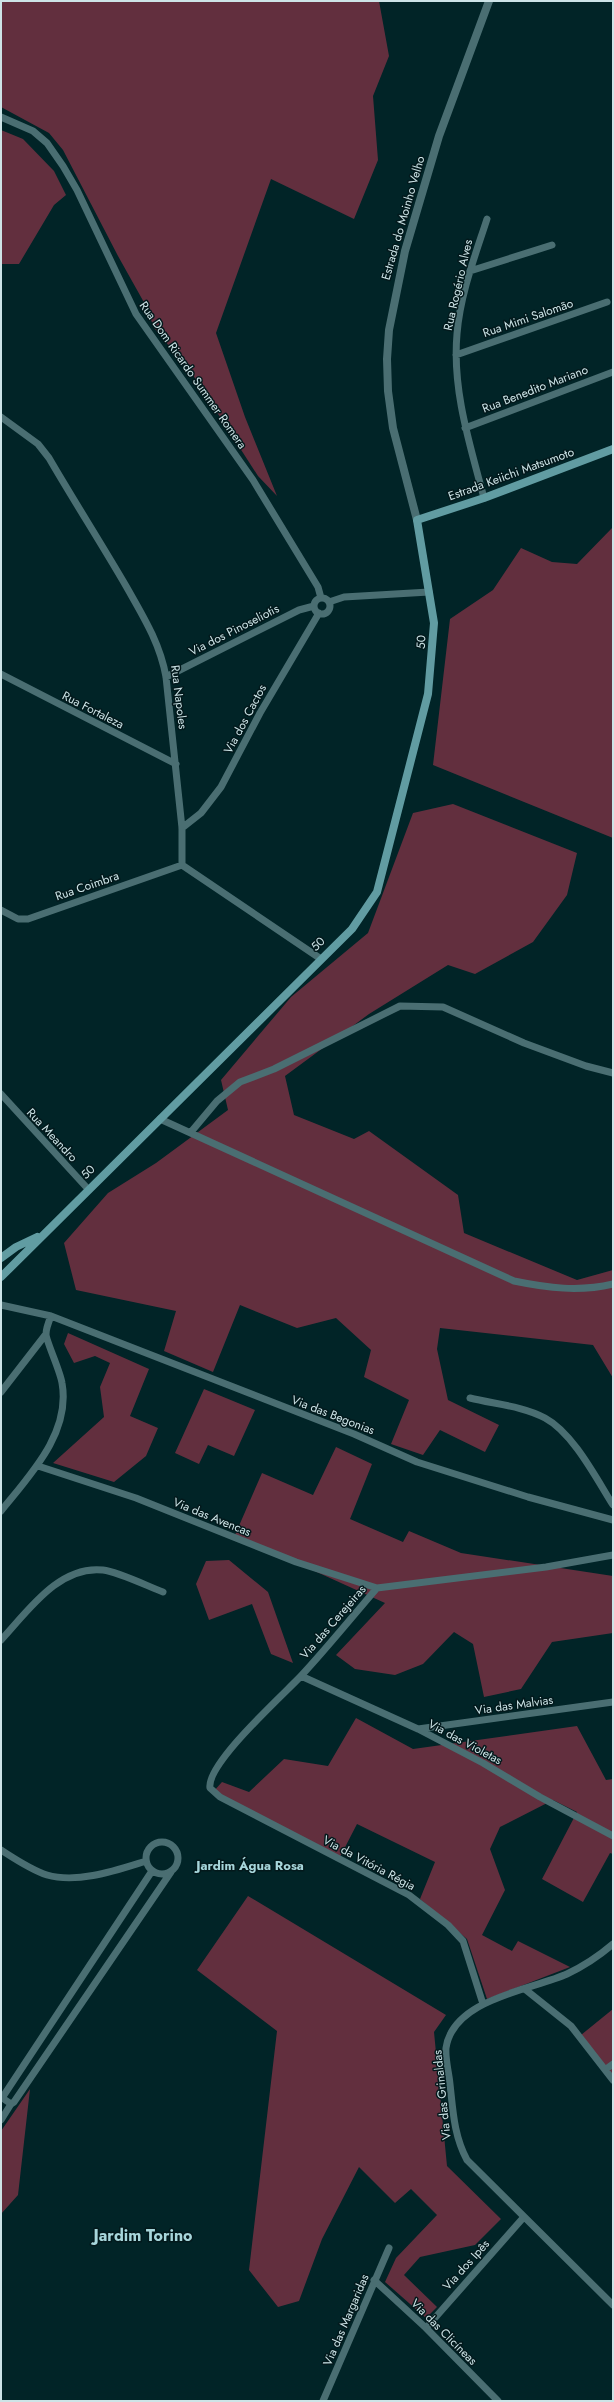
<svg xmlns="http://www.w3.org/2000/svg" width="614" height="2402" viewBox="0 0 614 2402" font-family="Jost,sans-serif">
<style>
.green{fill:#622f3e}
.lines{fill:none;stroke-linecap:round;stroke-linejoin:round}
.minor{stroke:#4a6e72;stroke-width:7}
.tertiary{stroke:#4a6e72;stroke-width:8}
.secondary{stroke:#619ca2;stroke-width:8}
.labels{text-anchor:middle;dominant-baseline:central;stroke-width:3;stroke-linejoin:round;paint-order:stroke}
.street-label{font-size:12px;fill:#cde4e7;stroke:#03191c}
.neighbourhood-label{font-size:13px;font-weight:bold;fill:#a7d6db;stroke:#03191c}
.district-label{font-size:16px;font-weight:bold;fill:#a7d6db;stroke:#03191c}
</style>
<rect width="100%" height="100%" fill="#012427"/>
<path class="green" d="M 1,1 L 379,1 L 389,56 L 373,96 L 378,160 L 354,219 L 271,179 L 216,333 L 245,417 L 277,496 L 258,476 L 191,372 L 154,328 L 146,306 L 118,256 L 63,150 L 49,133 L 1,107 Z
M 1,130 L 23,139 L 54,171 L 66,195 L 54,205 L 19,264 L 1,264 Z
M 613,527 L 613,838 L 433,765 L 450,619 L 493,590 L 521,548 L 552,562 L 577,564 Z
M 453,804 L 577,853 L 567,895 L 533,942 L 475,974 L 448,965 L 369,1014 L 285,1076 L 294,1115 L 354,1139 L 369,1131 L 458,1195 L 464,1233 L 577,1280 L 613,1270 L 613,1378 L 593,1345 L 440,1328 L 437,1349 L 448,1400 L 499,1425 L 485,1452 L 440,1430 L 423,1455 L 391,1444 L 409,1400 L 364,1377 L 371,1350 L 336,1318 L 297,1328 L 240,1305 L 213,1372 L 164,1351 L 176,1311 L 76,1290 L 64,1243 L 108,1193 L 156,1163 L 228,1110 L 221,1080 L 291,997 L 368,933 L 413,813 Z
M 68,1333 L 149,1369 L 130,1416 L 158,1428 L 146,1456 L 114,1482 L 53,1463 L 104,1417 L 100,1387 L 110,1363 L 95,1356 L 74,1363 L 64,1344 Z
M 204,1389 L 255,1410 L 234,1456 L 208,1445 L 199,1464 L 175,1453 Z
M 336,1447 L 372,1464 L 350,1519 L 403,1542 L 409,1531 L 461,1553 L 613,1576 L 613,1633 L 552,1642 L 521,1689 L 484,1697 L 473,1644 L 454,1632 L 423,1664 L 395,1675 L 355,1669 L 336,1655 L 385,1603 L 235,1535 L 262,1473 L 313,1495 Z
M 229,1560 L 268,1592 L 293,1663 L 271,1654 L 252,1604 L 209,1620 L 196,1584 L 206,1561 Z
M 356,1718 L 413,1749 L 577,1726 L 606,1780 L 613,1779 L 613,1854 L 610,1853 L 583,1902 L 542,1879 L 577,1812 L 553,1800 L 500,1827 L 490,1849 L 505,1890 L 482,1935 L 512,1951 L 518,1941 L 570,1967 L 487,1999 L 467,1939 L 420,1899 L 435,1862 L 357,1824 L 340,1857 L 213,1792 L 222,1782 L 249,1792 L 284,1759 L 328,1766 Z
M 248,1896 L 446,2015 L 434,2032 L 447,2166 L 501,2219 L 475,2245 L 420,2257 L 404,2275 L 437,2307 L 426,2318 L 385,2282 L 396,2258 L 437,2215 L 411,2189 L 395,2203 L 359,2167 L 322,2239 L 299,2301 L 278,2307 L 249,2270 L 277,2031 L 197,1970 Z
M 613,2009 L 613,2077 L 581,2035 Z
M 30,2089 L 18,2195 L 1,2214 L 1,2131 Z"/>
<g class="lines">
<path class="minor" d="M 1,117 L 33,131 L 47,143 L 63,166 L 77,190 L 136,314 L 253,480 L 318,587 L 321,598
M 470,271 L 552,245
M 456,355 L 607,302
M 1,417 L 38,444 L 49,458 C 74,501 101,543 126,586 C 143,616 160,643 166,677 L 182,828 L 182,865
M 465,428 L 613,372
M 484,498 C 470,445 452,390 457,334 C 460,295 475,256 487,219
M314 606a8 8 0 1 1 16 0a8 8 0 1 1-16 0Z
M 329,602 L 344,597 L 429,592
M 1,674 L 176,764
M 166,677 L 299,610 L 314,606
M 182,828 L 201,813 L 221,787 L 260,713 L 319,613
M 182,865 L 321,959
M 1,910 L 18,919 L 28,919 L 182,865
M 1,1094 L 88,1189
M 160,1119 L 514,1281 C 548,1288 579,1292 613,1284
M 191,1132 L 217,1101 L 240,1082 L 274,1069 L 400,1006 L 443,1007 L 524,1043 L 586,1066 L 613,1073
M 1,1305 L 51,1316 L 354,1434 L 417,1462 L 528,1497 L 613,1520
M 1,1392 L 46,1334
M 470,1398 C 494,1404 523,1406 545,1418 C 573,1433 596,1478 613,1505
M 38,1466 L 136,1498 L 296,1562 L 377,1588
M 1,1511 C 30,1475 71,1433 62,1383 C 60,1370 46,1341 46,1334 C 46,1328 49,1321 51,1316
M 1,1640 C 28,1611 59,1565 103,1570 C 119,1572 147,1586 163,1592
M 301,1676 L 418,1729 L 483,1763 L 540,1797 L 613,1836
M 418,1729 L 613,1702
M146 1858a16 16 0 1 1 32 0a16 16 0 1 1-32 0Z
M 1,1850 C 15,1859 31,1870 47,1875 C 78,1884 117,1870 146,1861
M 613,1944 C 599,1956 584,1966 567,1974 C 531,1990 453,1999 446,2048 C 445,2059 449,2073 450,2084 C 453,2111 454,2136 467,2160 L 613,2305
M 526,1990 L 571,2026 L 613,2080
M 483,2004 L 463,1941 L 448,1925 L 409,1895 L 220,1797 L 210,1788 C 206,1764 283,1695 301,1676 C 327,1648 352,1617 377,1588 L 546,1567 L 613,1555
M 606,2069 L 613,2064
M 1,2097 L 11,2104 L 14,2102 L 171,1872
M 2,2098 L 152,1871
M 1,2120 L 11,2104
M 374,2280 L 426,2328 L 498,2401
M 426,2328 L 523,2218
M 323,2401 L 389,2248"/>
<path class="tertiary" d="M 417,520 L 393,428 L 388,391 L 387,359 L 389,330 L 405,251 L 439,136 L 489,1"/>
<path class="secondary" d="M 1,1258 L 16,1247 L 37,1237
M 1,1277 L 352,929 L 377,892 L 428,694 L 434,623 L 417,520 L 484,498 L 613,449"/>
</g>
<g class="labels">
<g class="street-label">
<text transform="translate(403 218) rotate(-74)">Estrada do Moinho Velho</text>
<text transform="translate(458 285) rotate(-77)">Rua Rogério Alves</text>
<text transform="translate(528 318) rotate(-19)">Rua Mimi Salomão</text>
<text transform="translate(193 375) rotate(55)">Rua Dom Ricardo Summer Romera</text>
<text transform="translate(535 389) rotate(-21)">Rua Benedito Mariano</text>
<text transform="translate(511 474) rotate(-20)">Estrada Keiichi Matsumoto</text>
<text transform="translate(234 630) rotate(-27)">Via dos Pinoseliotis</text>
<text transform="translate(421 642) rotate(-87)">50</text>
<text transform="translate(179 697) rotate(83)">Rua Napoles</text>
<text transform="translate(93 710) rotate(27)">Rua Fortaleza</text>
<text transform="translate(245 719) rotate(-62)">Via dos Cactos</text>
<text transform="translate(87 886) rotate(-19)">Rua Coimbra</text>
<text transform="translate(318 944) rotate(-44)">50</text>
<text transform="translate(52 1135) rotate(47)">Rua Meandro</text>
<text transform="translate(88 1172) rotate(-44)">50</text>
<text transform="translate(333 1415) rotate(21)">Via das Begonias</text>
<text transform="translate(212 1517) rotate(22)">Via das Avencas</text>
<text transform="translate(333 1622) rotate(-49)">Via das Cerejeiras</text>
<text transform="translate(514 1705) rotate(-8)">Via das Malvias</text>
<text transform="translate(465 1742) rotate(28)">Via das Violetas</text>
<text transform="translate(369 1863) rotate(28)">Via da Vitória Régia</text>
<text transform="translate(442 2095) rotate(-96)">Via das Grinaldas</text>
<text transform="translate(466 2265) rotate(-48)">Via dos Ipês</text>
<text transform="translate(346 2320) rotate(-67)">Via das Margaridas</text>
<text transform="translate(444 2332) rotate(45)">Via das Clicíneas</text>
</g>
<g class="neighbourhood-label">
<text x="250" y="1865">Jardim Água Rosa</text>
</g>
<g class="district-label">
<text x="143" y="2235">Jardim Torino</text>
</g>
</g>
<rect width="614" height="2402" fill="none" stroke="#cde4e7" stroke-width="4"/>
</svg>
